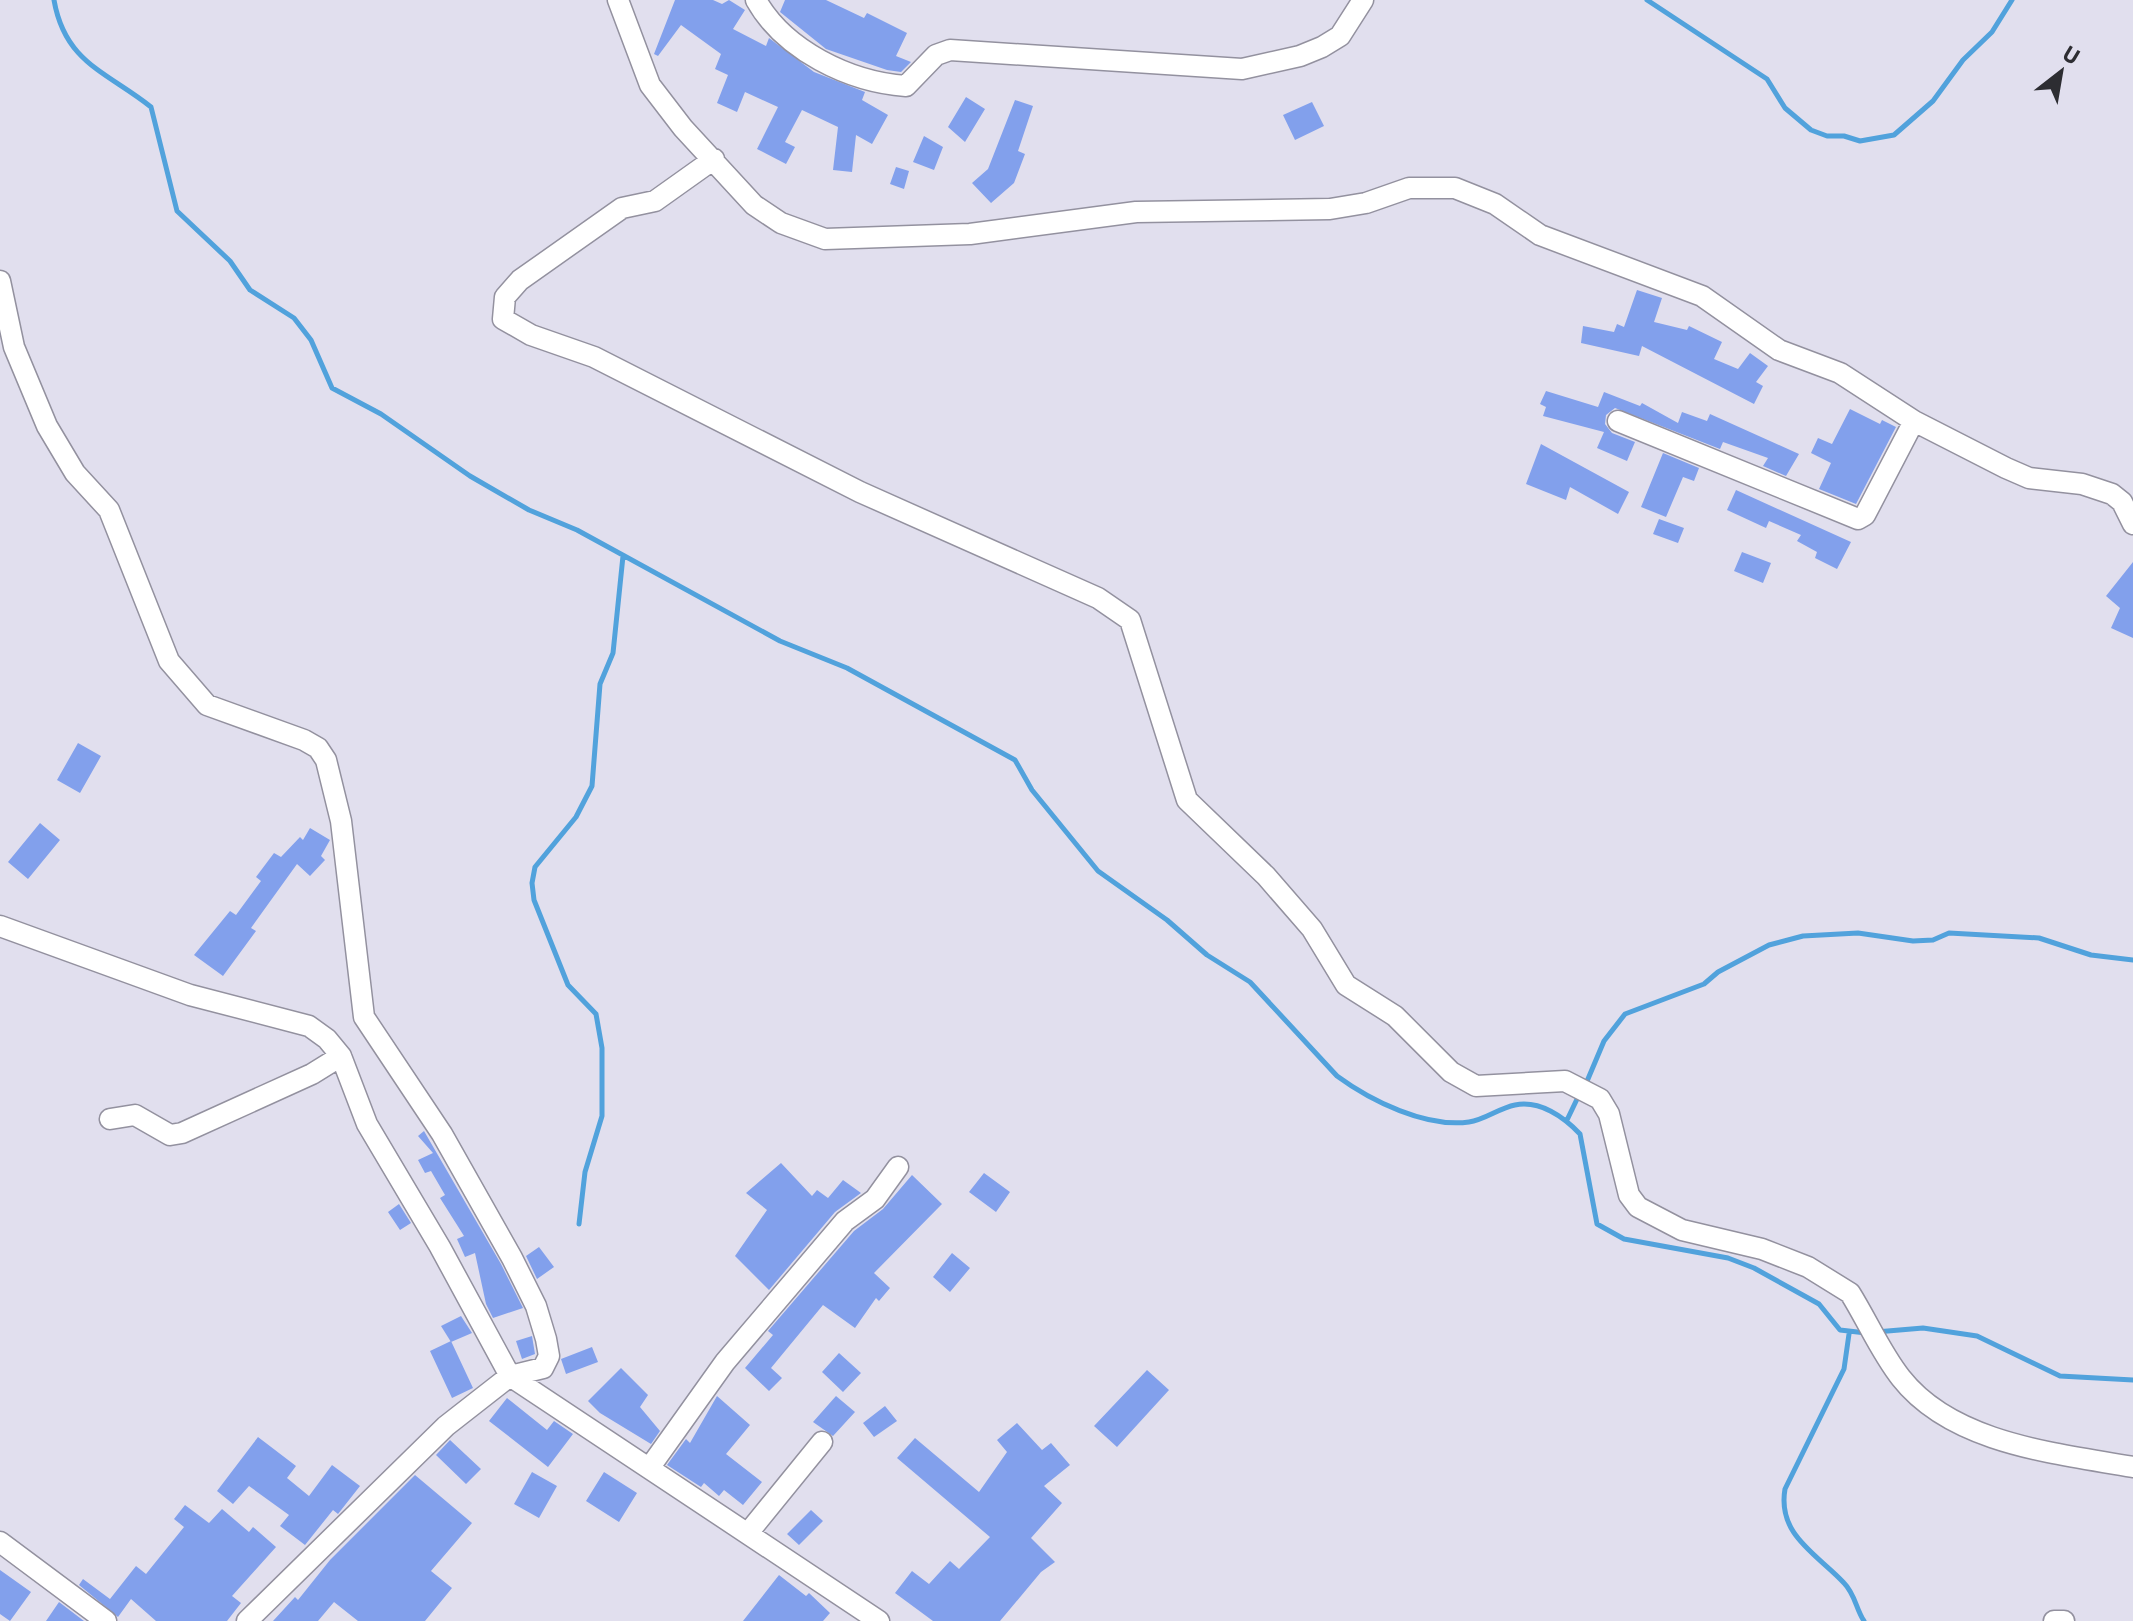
<svg xmlns="http://www.w3.org/2000/svg" width="2133" height="1621" viewBox="0 0 2133 1621" font-family="'IBM Plex Sans',sans-serif">
<style>
.lines{fill:none;stroke-linecap:round;stroke-linejoin:round}
.stream{stroke:#51a2dc;stroke-width:5}
.building{fill:#82a0ec}
.minor-casing{stroke:#93919f;stroke-width:23}
.minor{stroke:#fff;stroke-width:20}
</style>
<rect width="100%" height="100%" fill="#e1dfee"/>
<g class="lines">
<path class="stream" d="M 54,0 C 65,63 107,72 151,107 L 177,211 L 230,261 L 250,290 L 294,318 L 311,340 L 332,388 L 381,414 L 470,476 L 529,510 L 577,530 L 780,641 L 847,668 L 1015,760 L 1032,790 L 1098,871 L 1167,920 L 1207,955 L 1250,982 L 1337,1076 C 1371,1101 1426,1128 1469,1122 C 1485,1120 1499,1108 1515,1105 C 1540,1100 1564,1117 1580,1134 L 1597,1224 L 1624,1239 L 1728,1258 L 1754,1268 L 1819,1304 L 1840,1330 L 1866,1333
M 1647,0 L 1767,79 L 1785,108 L 1811,130 L 1827,136 L 1844,136 L 1860,141 L 1894,135 L 1933,101 L 1963,60 L 1992,32 L 2012,0
M 1585,1086 L 1604,1041 L 1625,1014 L 1704,984 L 1718,972 L 1769,945 L 1803,936 L 1858,933 L 1913,941 L 1933,940 L 1949,933 L 2039,938 L 2091,955 L 2133,960
M 1567,1120 L 1579,1095
M 579,1224 L 585,1172 L 602,1116 L 602,1048 L 596,1014 L 568,985 L 534,900 L 532,883 L 535,867 L 576,817 L 592,786 L 600,684 L 613,653 L 623,556
M 1876,1332 L 1923,1328 L 1977,1336 L 2060,1376 L 2133,1380
M 1849,1334 L 1844,1369 L 1785,1489 C 1777,1535 1817,1554 1844,1583 C 1855,1594 1856,1609 1864,1621"/>
</g>
<path class="building" d="M 675,0 L 713,0 L 722,4 L 729,0 L 745,10 L 733,29 L 766,46 L 769,38 L 814,72 L 865,92 L 862,100 L 888,115 L 872,144 L 856,135 L 852,172 L 833,170 L 838,127 L 802,110 L 785,142 L 795,147 L 786,164 L 757,149 L 778,107 L 745,92 L 737,112 L 717,103 L 728,75 L 715,69 L 721,54 L 681,25 L 658,56 L 654,54 Z
M 785,0 L 826,0 L 864,18 L 867,13 L 907,33 L 896,56 L 911,62 L 901,72 L 887,70 L 826,49 L 780,12 Z
M 966,97 L 985,109 L 965,142 L 948,127 Z
M 1015,100 L 1033,106 L 1018,151 L 1025,154 L 1014,183 L 991,203 L 972,183 L 988,169 Z
M 1312,102 L 1324,126 L 1295,140 L 1283,115 Z
M 924,136 L 943,147 L 934,170 L 913,162 Z
M 896,167 L 909,171 L 904,189 L 890,184 Z
M 1637,290 L 1662,298 L 1654,322 L 1687,330 L 1689,326 L 1722,342 L 1714,359 L 1738,369 L 1750,353 L 1768,366 L 1756,382 L 1763,386 L 1754,404 L 1642,346 L 1639,356 L 1581,343 L 1583,326 L 1614,332 L 1617,324 L 1624,327 Z
M 1546,391 L 1598,407 L 1604,392 L 1640,406 L 1642,403 L 1678,423 L 1682,412 L 1707,421 L 1710,414 L 1799,454 L 1786,476 L 1763,466 L 1768,458 L 1723,442 L 1720,449 L 1615,408 L 1606,415 L 1605,424 L 1612,433 L 1635,442 L 1627,461 L 1597,448 L 1604,432 L 1543,416 L 1546,407 L 1540,404 Z
M 1850,409 L 1880,424 L 1882,420 L 1896,427 L 1856,504 L 1819,489 L 1831,463 L 1811,453 L 1818,438 L 1832,444 Z
M 1541,444 L 1629,492 L 1618,514 L 1570,487 L 1566,500 L 1526,484 Z
M 1663,453 L 1699,468 L 1694,481 L 1683,477 L 1666,517 L 1641,507 Z
M 1736,490 L 1851,542 L 1837,569 L 1815,558 L 1817,552 L 1797,541 L 1801,535 L 1769,521 L 1766,528 L 1727,510 Z
M 1659,519 L 1684,528 L 1678,543 L 1653,534 Z
M 1742,552 L 1771,563 L 1763,583 L 1734,571 Z
M 2133,562 L 2133,638 L 2111,628 L 2120,608 L 2106,596 Z
M 78,743 L 101,756 L 80,793 L 57,780 Z
M 40,823 L 60,840 L 28,879 L 8,862 Z
M 310,828 L 330,840 L 321,856 L 325,860 L 310,876 L 297,864 L 251,928 L 256,931 L 223,976 L 194,955 L 230,911 L 236,915 L 261,881 L 256,877 L 274,853 L 281,857 L 300,837 L 303,840 Z
M 424,1131 L 501,1264 L 523,1308 L 493,1318 L 486,1304 L 475,1253 L 465,1257 L 457,1239 L 464,1236 L 440,1198 L 445,1195 L 431,1171 L 425,1173 L 418,1160 L 433,1153 L 418,1136 Z
M 781,1163 L 812,1196 L 817,1190 L 828,1198 L 843,1180 L 861,1193 L 835,1212 L 769,1290 L 735,1256 L 767,1210 L 746,1193 Z
M 984,1173 L 1010,1192 L 996,1212 L 969,1192 Z
M 912,1175 L 942,1204 L 874,1273 L 890,1288 L 879,1301 L 876,1298 L 855,1328 L 823,1305 L 771,1368 L 782,1378 L 769,1391 L 745,1368 L 773,1335 L 768,1331 L 854,1231 L 883,1209 Z
M 399,1204 L 411,1223 L 400,1230 L 388,1212 Z
M 539,1247 L 554,1267 L 537,1279 L 526,1256 Z
M 952,1253 L 970,1268 L 950,1292 L 933,1277 Z
M 461,1316 L 472,1333 L 451,1342 L 441,1326 Z
M 532,1336 L 535,1354 L 522,1359 L 516,1341 Z
M 451,1341 L 473,1388 L 452,1398 L 430,1351 Z
M 592,1347 L 598,1362 L 566,1374 L 561,1359 Z
M 839,1353 L 861,1373 L 843,1392 L 822,1372 Z
M 621,1368 L 648,1395 L 640,1407 L 660,1431 L 651,1444 L 600,1413 L 588,1401 Z
M 1147,1370 L 1169,1390 L 1117,1447 L 1094,1426 Z
M 717,1396 L 750,1425 L 726,1454 L 762,1482 L 743,1505 L 724,1490 L 719,1496 L 704,1483 L 701,1487 L 667,1465 L 686,1439 L 690,1443 Z
M 836,1396 L 855,1412 L 833,1436 L 813,1422 Z
M 507,1398 L 547,1430 L 554,1421 L 573,1434 L 548,1467 L 489,1421 Z
M 885,1406 L 897,1421 L 874,1437 L 863,1423 Z
M 1017,1423 L 1042,1450 L 1051,1443 L 1070,1465 L 1044,1486 L 1062,1503 L 1031,1538 L 1055,1562 L 1041,1572 L 1000,1621 L 933,1621 L 895,1593 L 912,1571 L 929,1584 L 950,1561 L 959,1569 L 990,1537 L 897,1458 L 915,1438 L 979,1492 L 1007,1452 L 997,1440 Z
M 258,1437 L 296,1466 L 287,1478 L 309,1496 L 332,1465 L 360,1486 L 338,1514 L 333,1510 L 305,1545 L 280,1526 L 289,1515 L 249,1486 L 233,1504 L 217,1491 Z
M 450,1440 L 481,1469 L 466,1484 L 436,1455 Z
M 532,1472 L 557,1486 L 539,1518 L 514,1504 Z
M 604,1472 L 637,1493 L 619,1522 L 586,1501 Z
M 415,1475 L 472,1523 L 431,1571 L 452,1588 L 425,1621 L 358,1621 L 334,1602 L 318,1621 L 273,1621 L 295,1597 L 298,1600 L 330,1560 Z
M 185,1505 L 209,1523 L 222,1509 L 249,1532 L 253,1527 L 276,1547 L 232,1596 L 241,1603 L 227,1621 L 156,1621 L 131,1599 L 118,1617 L 79,1585 L 83,1579 L 110,1599 L 136,1566 L 146,1574 L 184,1527 L 174,1519 Z
M 811,1510 L 823,1521 L 799,1545 L 787,1534 Z
M 0,1570 L 31,1592 L 10,1621 L 0,1614 Z
M 779,1575 L 806,1596 L 809,1593 L 830,1613 L 823,1621 L 743,1621 Z
M 59,1602 L 84,1621 L 46,1621 Z"/>
<g class="lines">
<defs>
<path id="minor" d="M 618,0 L 650,85 L 683,128 L 754,205 L 781,223 L 825,239 L 970,234 L 1136,212 L 1330,209 L 1366,203 L 1409,188 L 1455,188 L 1495,204 L 1540,235 L 1702,296 L 1779,350 L 1840,373 L 1914,421 L 2006,468 L 2029,478 L 2082,484 L 2112,494 L 2122,502 L 2133,524
M 756,0 C 784,50 849,82 906,86 L 936,55 L 950,50 L 1242,69 L 1300,56 L 1322,47 L 1340,36 L 1363,0
M 714,159 L 655,201 L 622,208 L 520,280 L 505,297 L 503,319 L 531,335 L 594,357 L 860,492 L 1098,598 L 1130,620 L 1187,800 L 1266,876 L 1312,929 L 1346,985 L 1395,1016 L 1451,1072 L 1476,1086 L 1565,1081 L 1600,1099 L 1609,1114 L 1629,1195 L 1638,1207 L 1682,1230 L 1762,1249 L 1808,1267 L 1850,1293 C 1867,1320 1881,1353 1901,1378 C 1953,1444 2055,1453 2133,1467
M 0,281 L 14,347 L 47,426 L 75,473 L 109,510 L 169,661 L 207,705 L 304,740 L 318,748 L 326,760 L 341,821 L 364,1017 L 442,1134 L 512,1258 L 536,1306 L 546,1339 L 549,1356 L 543,1368 L 510,1376 L 446,1426 L 247,1621
M 1618,421 L 1858,519 L 1865,515 L 1914,421
M 0,926 L 190,995 L 309,1026 L 327,1039 L 341,1056 L 367,1124 L 440,1247 L 510,1376 L 879,1621
M 110,1119 L 135,1115 L 170,1135 L 182,1133 L 312,1074 L 341,1056
M 650,1467 L 725,1362 L 845,1221 L 875,1199 L 898,1167
M 748,1533 L 822,1442
M 0,1542 L 106,1621
M 2054,1621 L 2064,1621"/>
</defs>
<use href="#minor" class="minor-casing"/>
<use href="#minor" class="minor"/>
</g>
<g transform="translate(2061 72) rotate(31)" stroke="#e1dfee" stroke-width="6" paint-order="stroke">
<path d="M0-6L14 30L0 20L-14 30Z" fill="#2d2d32"/>
<text y="-12" font-size="22" font-weight="bold" text-anchor="middle" fill="#2d2d32">U</text>
</g>
</svg>
